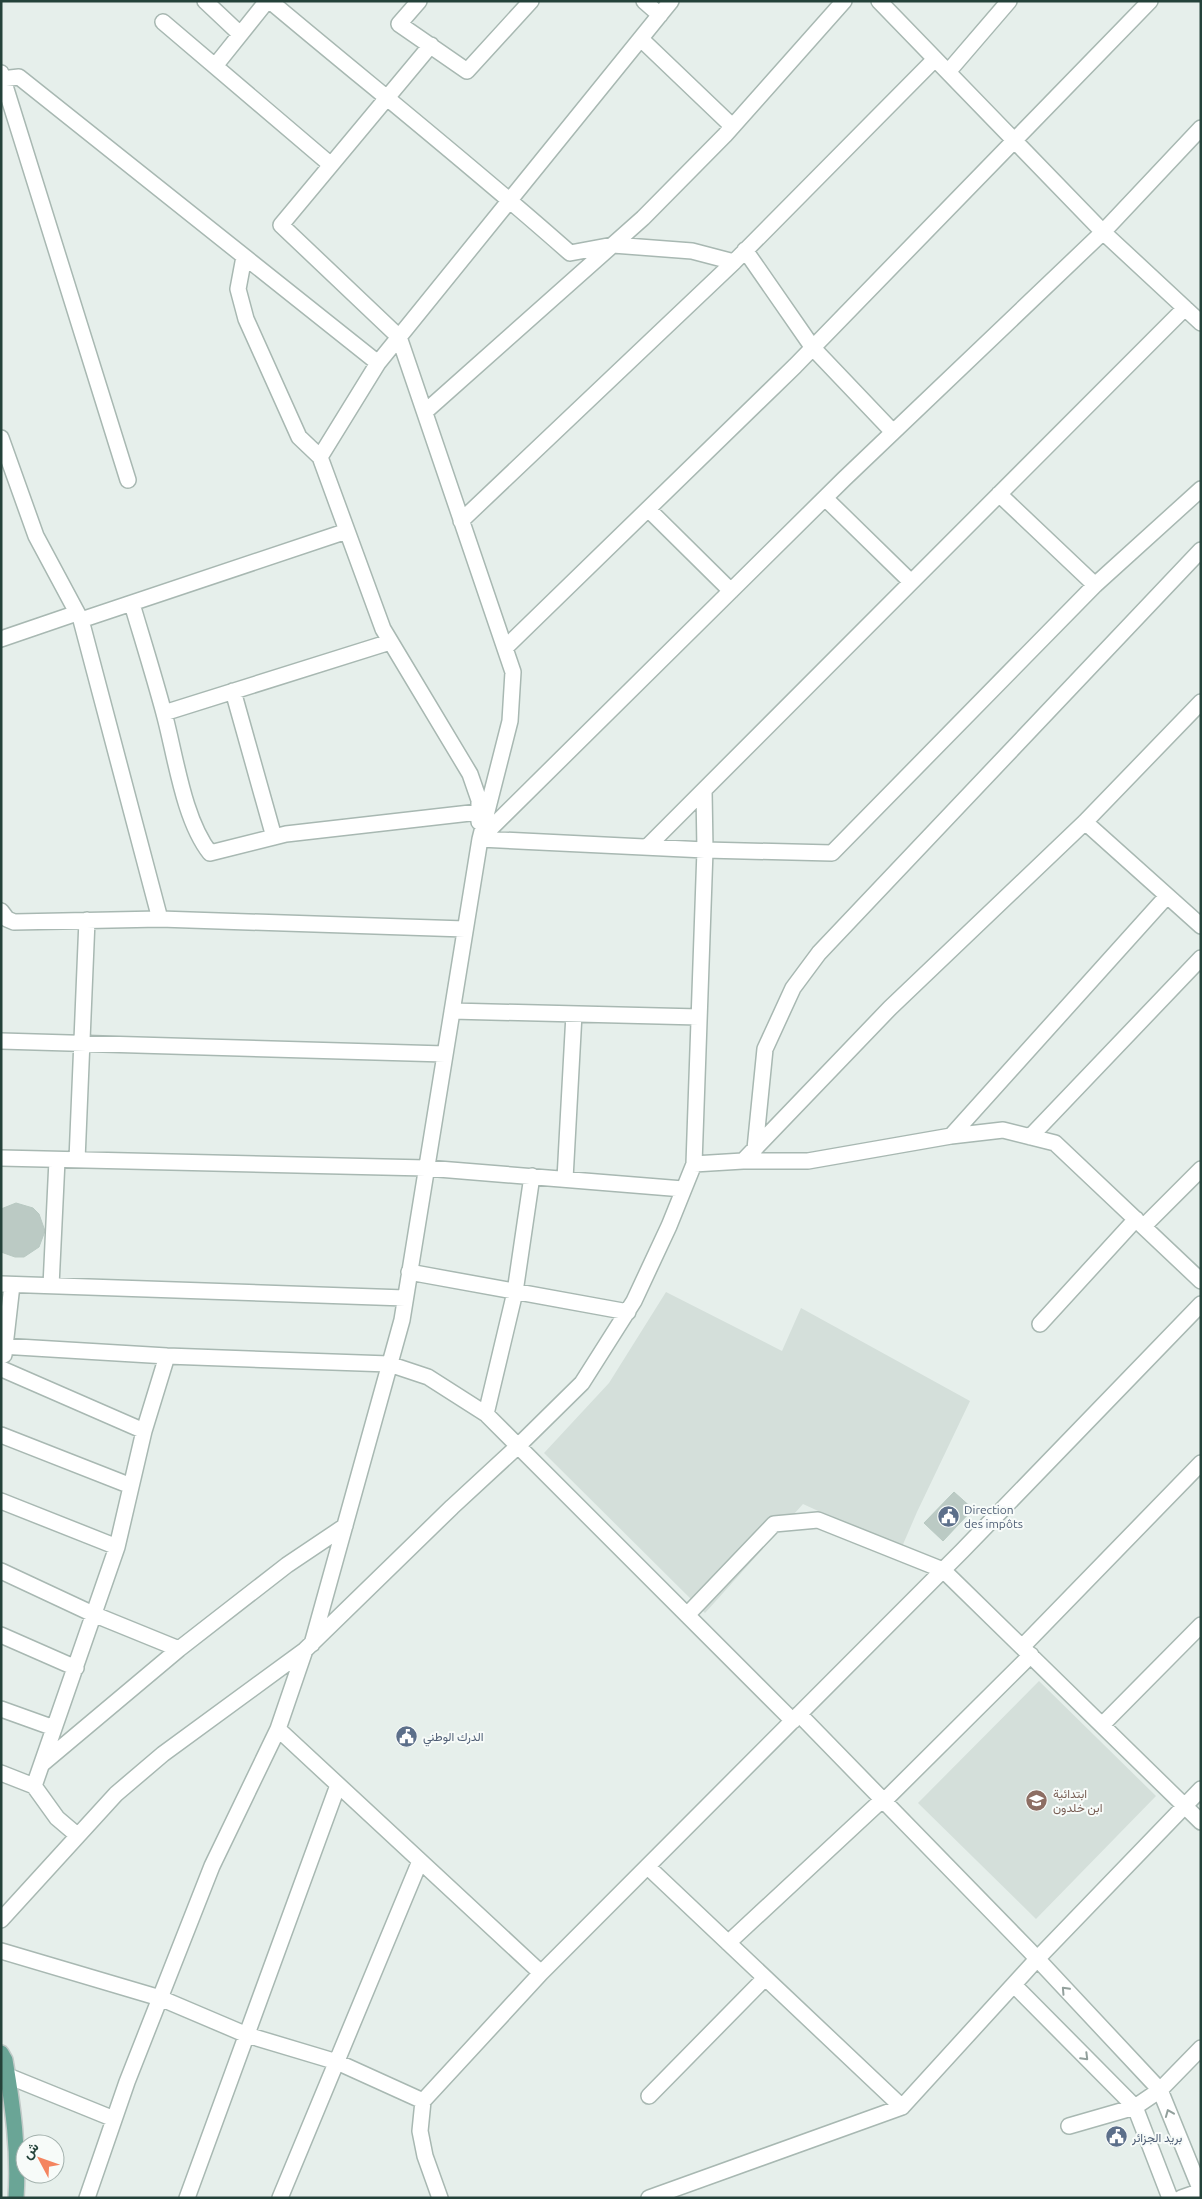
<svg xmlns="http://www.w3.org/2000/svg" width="1202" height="2199" viewBox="0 0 1202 2199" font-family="Ubuntu,Vazirmatn,sans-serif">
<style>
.built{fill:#d4dfda}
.building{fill:#bbcac4;stroke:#b8c9c2}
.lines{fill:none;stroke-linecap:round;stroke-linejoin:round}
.minor-casing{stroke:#a8b8b2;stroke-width:18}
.major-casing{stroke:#c2cac8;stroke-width:18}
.minor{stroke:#fff;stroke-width:15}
.major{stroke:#6aa596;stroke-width:15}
.oneway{stroke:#92a09c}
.labels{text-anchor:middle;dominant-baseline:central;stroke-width:4;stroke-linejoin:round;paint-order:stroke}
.service-label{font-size:12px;fill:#4e5e75;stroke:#f7fbf9;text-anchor:start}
.education-label{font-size:12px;fill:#785e54;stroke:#f7fbf9;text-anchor:start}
</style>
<rect width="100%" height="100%" fill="#e6efeb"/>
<path class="built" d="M 666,1292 L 782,1351 L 801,1308 L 970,1401 L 917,1512 L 901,1549 L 803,1504 L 705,1613 L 544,1453 L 609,1383 Z
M 1039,1681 L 1156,1796 L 1036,1919 L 918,1803 Z"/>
<path class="building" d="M 16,1203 L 33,1208 L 39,1214 L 45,1231 L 39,1247 L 24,1257 L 15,1257 L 1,1252 L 1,1209 Z
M 954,1492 L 973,1509 L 943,1541 L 924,1523 Z"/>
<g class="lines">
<defs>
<path id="minor" d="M 205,1 L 240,34
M 270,1 C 370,85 472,166 570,253 L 613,245 L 692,251 L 734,262
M 419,1 L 399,24 L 467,71 L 531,1
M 644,1 L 660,15
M 879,1 L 1103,232 L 1201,323
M 163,22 L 331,165
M 641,39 L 732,126
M 215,66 L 267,1
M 948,72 L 1009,1
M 1,73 L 128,480
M 1,79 L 19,77 L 378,363
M 745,250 L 813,348 L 893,432
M 244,257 L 238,289 L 246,319 L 299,437 L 320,457
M 426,411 L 643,218 L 725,135 L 844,1
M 1,438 L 36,536 L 81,620 L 160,919
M 999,494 L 1095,585
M 825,498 L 911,582
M 648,509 L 731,591
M 461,521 L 734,262 L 935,59
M 132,604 C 143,641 155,679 165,717 C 176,759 184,820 210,853 L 286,834 L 479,812
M 81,620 L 347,531
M 1,639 L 77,613
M 505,648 L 795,366 L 1150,1
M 233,691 L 274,837
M 164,713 L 390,642
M 479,822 L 479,800 L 470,774 L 383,629 L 320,457 L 378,363 L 671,1
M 1085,822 L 1201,926
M 481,838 L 844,479 L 1103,232 L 1201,128
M 480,839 L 705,850 L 832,853 L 1095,585 L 1201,489
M 647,847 L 1185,308
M 1,911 L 7,919 L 14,922 L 160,919 L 465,929
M 452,1011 L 699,1017
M 1,1041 L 445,1054
M 951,1136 L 1167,896
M 1030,1137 L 1201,958
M 755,1149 L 765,1049 L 793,988 L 819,953 L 1201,550
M 1,1158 L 426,1168 L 683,1189
M 77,1160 L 87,920
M 743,1161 L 890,1008 L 1085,822 L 1201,702
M 694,1164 L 743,1161 L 808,1161 L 951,1136 L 1003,1130 L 1055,1143 L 1201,1281
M 565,1179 L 574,1014
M 1144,1226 L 1201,1169
M 409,1272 L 628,1312
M 1,1284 L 405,1298
M 51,1286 L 57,1160
M 1040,1324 L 1136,1219
M 1,1346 L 167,1356 L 389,1364 L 428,1377 L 486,1414 L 793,1721
M 4,1355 L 12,1285
M 2,1369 L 144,1431
M 486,1414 L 515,1292 L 532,1176
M 1,1435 L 131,1486
M 1,1501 L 117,1547
M 1,1571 L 93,1614 L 179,1649 L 42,1764
M 687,1615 L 774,1524 L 818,1520 L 943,1570 L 1201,1822
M 1,1635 L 76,1668
M 312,1644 L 402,1320 L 480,839 L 510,721 L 513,672 L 399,337 L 281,225 L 431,45
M 1023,1646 L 1201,1463
M 179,1649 L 287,1565 L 345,1526
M 1,1709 L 54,1728
M 799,1714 L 1029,1950 L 1160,2090 L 1201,2191
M 1102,1725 L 1201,1625
M 278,1729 L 541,1973
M 1,1773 L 34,1786 L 57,1818 L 77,1835
M 34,1786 L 117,1547 L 144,1431 L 167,1356
M 884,1801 L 1031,1655
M 648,1867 L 902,2107
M 1,1920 L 116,1794 L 163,1754 L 305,1650 L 452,1507 L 518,1446 L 582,1383 L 634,1301 L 669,1226 L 694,1164 L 705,850 L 704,791
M 728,1943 L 882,1800
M 1,1951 L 160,1998 L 247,2035 L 337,2062 L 423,2101
M 1014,1985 L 1135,2107 L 1170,2198
M 8,2076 L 114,2119
M 649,2096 L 765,1978
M 1069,2126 L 1135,2107 L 1160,2090 L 1201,2048
M 87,2198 L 127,2082 L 212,1866 L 278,1729 L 305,1650
M 187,2198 L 338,1785
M 280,2198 L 420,1861
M 440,2198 L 425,2156 L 420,2131 L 423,2101 L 541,1973 L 962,1551 L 1201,1304
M 649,2198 L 902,2107 L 1037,1959 L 1201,1789
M 1181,2198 L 1201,2191"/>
<path id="major" d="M 1,2053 L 5,2060 C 13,2107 19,2151 16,2198"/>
</defs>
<use href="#minor" class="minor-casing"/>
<use href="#major" class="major-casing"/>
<use href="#minor" class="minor"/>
<use href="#major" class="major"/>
</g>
<defs><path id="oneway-chevron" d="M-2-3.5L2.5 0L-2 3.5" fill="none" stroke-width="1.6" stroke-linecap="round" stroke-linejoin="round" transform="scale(1.25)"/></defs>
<g class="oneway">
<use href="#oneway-chevron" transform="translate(1065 1990) rotate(-133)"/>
<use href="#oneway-chevron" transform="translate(1085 2057) rotate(45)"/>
<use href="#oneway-chevron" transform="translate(1169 2113) rotate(-112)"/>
</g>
<defs>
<symbol id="civic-disc" viewBox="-11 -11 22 22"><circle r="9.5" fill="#5c6f8a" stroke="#f7fbf9"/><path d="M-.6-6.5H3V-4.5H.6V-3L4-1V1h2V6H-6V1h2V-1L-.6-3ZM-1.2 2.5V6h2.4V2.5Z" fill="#fff"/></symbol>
<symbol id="school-disc" viewBox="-11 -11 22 22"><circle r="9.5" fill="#8d6e63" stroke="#f7fbf9"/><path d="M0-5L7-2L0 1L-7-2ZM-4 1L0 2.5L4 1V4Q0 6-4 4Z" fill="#fff"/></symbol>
</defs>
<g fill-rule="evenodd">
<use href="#civic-disc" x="936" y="1504" width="25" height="25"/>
<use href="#civic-disc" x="394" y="1724" width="25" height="25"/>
<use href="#school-disc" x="1024" y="1788" width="25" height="25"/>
<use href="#civic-disc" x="1104" y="2124" width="25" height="25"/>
</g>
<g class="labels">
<g class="service-label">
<text x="964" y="1509">Direction<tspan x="964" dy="14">des impôts</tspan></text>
<text x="423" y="1736">الدرك الوطني</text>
<text x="1132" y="2137">بريد الجزائر</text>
</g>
<g class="education-label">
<text x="1053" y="1793">ابتدائية<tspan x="1053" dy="14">ابن خلدون</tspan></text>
</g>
</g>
<rect width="1202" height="2199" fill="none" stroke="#24423a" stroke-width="5"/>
<g transform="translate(40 2159) rotate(311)"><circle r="24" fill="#f7fbf9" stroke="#a3b1ad"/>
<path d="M0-4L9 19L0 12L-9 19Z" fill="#f4845f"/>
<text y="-8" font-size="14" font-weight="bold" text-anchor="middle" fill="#24423a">ش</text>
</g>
</svg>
